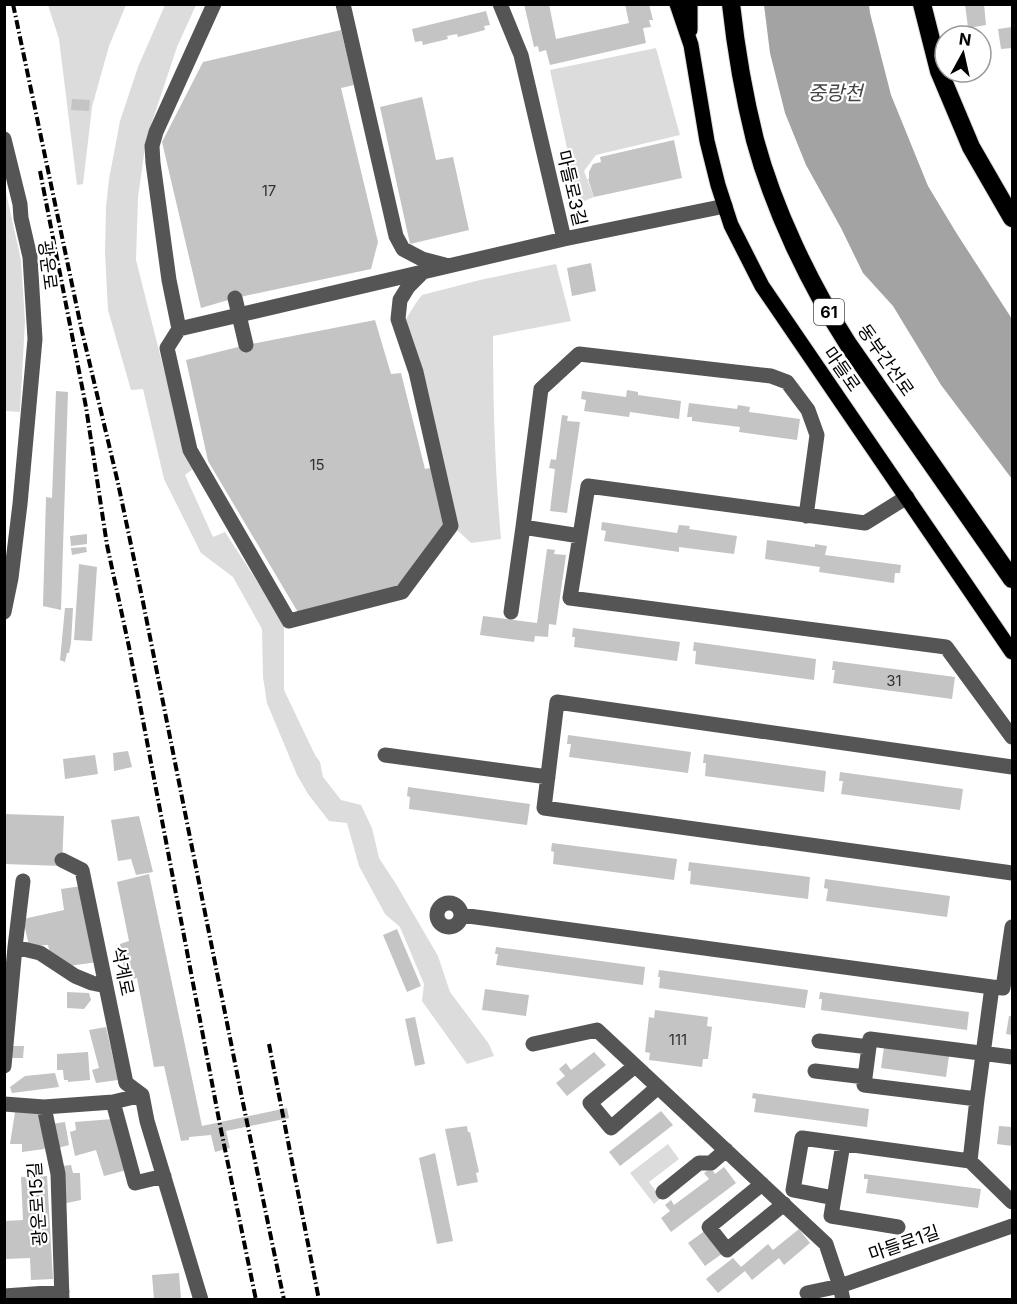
<svg xmlns="http://www.w3.org/2000/svg" width="1017" height="1304" viewBox="0 0 1017 1304" font-family="Inter,'Noto Sans KR',sans-serif">
<style>
.green{fill:#dcdcdc}
.water{fill:#a3a3a3}
.building{fill:#c4c4c4}
.lines{fill:none;stroke-linecap:round;stroke-linejoin:round}
.major-casing{stroke:#dbdbdb;stroke-width:17}
.highway-casing{stroke:#dbdbdb;stroke-width:20}
.minor{stroke:#555;stroke-width:15}
.major{stroke:#000;stroke-width:15}
.highway{stroke:#000;stroke-width:18}
.rail{stroke:#000;stroke-width:4;stroke-dasharray:9 3 1.5 3;stroke-linecap:butt}
.minor-bridge{stroke:#555;stroke-width:15}
.labels{text-anchor:middle;dominant-baseline:central;stroke-width:4.5;stroke-linejoin:round;paint-order:stroke}
.number-label{font-size:15px;fill:#313131}
.shield{fill:#fff;stroke:#4c4c4c;stroke-width:1.5}
.shield-label{font-size:16px;font-weight:bold;fill:#000}
.street-label{font-size:18px;fill:#000;stroke:#fff}
.water-label{font-size:20px;font-style:italic;fill:#444;stroke:#fff}
</style>
<rect width="100%" height="100%" fill="#fff"/>
<path class="green" d="M 48,5 L 126,5 L 109,46 L 92,107 L 83,184 L 77,185 L 59,39 Z
M 165,5 L 196,5 L 177,47 L 146,140 L 138,197 L 136,260 L 185,453 L 193,469 L 185,475 L 213,537 L 225,532 L 284,623 L 284,690 L 315,755 L 320,762 L 323,777 L 341,800 L 361,805 L 372,828 L 379,858 L 396,884 L 438,956 L 450,992 L 489,1044 L 494,1056 L 467,1064 L 422,1001 L 424,984 L 400,927 L 385,914 L 359,866 L 347,823 L 329,821 L 308,794 L 297,775 L 267,703 L 263,677 L 262,629 L 233,577 L 201,553 L 164,479 L 143,389 L 131,390 L 108,310 L 105,253 L 106,207 L 109,179 L 120,121 L 138,67 Z
M 656,48 L 680,135 L 596,155 L 584,171 L 594,197 L 579,203 L 550,70 Z
M 5,188 L 21,260 L 25,321 L 20,412 L 6,411 L 5,413 Z
M 556,264 L 571,321 L 493,336 C 493,404 495,471 501,539 L 471,543 L 456,529 L 406,319 C 411,311 416,302 422,295 L 480,280 Z
M 668,1144 L 679,1159 L 649,1182 L 661,1198 L 654,1204 L 630,1173 Z"/>
<path class="water" d="M 764,5 L 869,5 L 870,13 L 891,95 L 928,186 L 957,234 L 1012,319 L 1012,479 L 941,385 L 893,306 L 863,273 L 841,228 L 806,165 L 785,113 L 770,53 Z"/>
<path class="building" d="M 524,4 L 549,4 L 556,39 L 629,23 L 625,4 L 649,4 L 653,20 L 649,20 L 651,27 L 643,28 L 646,43 L 550,65 L 546,50 L 539,52 L 538,46 L 534,47 Z
M 965,4 L 984,4 L 986,25 L 968,28 Z
M 486,11 L 490,25 L 484,26 L 485,30 L 458,37 L 457,34 L 447,36 L 448,39 L 423,45 L 422,41 L 415,42 L 412,29 Z
M 1012,27 L 1012,48 L 1001,49 L 998,29 Z
M 341,30 L 354,85 L 341,88 L 378,242 L 371,269 L 235,298 L 201,308 L 162,142 L 203,62 Z
M 422,97 L 436,160 L 453,157 L 469,230 L 410,244 L 380,107 Z
M 72,99 L 90,100 L 89,111 L 71,110 Z
M 674,140 L 682,178 L 594,197 L 588,179 L 589,179 L 589,172 L 593,164 L 601,162 L 600,157 Z
M 591,263 L 596,291 L 572,296 L 567,268 Z
M 375,320 L 391,374 L 401,373 L 425,469 L 435,467 L 447,524 L 405,587 L 299,614 L 208,461 L 186,360 L 246,345 Z
M 627,390 L 638,392 L 638,395 L 681,401 L 679,419 L 630,412 L 629,417 L 584,411 L 586,400 L 581,399 L 582,391 L 626,397 Z
M 56,391 L 68,392 L 61,610 L 43,606 L 46,497 L 52,498 Z
M 689,403 L 737,409 L 738,405 L 750,407 L 749,412 L 800,419 L 797,440 L 739,432 L 740,427 L 692,421 L 692,417 L 687,417 Z
M 562,415 L 568,416 L 567,421 L 580,422 L 567,513 L 550,511 L 555,469 L 549,468 L 551,459 L 556,460 Z
M 602,522 L 677,533 L 679,525 L 690,526 L 689,529 L 737,536 L 734,554 L 679,547 L 679,552 L 604,541 L 606,531 L 601,530 Z
M 87,534 L 87,544 L 71,546 L 70,536 Z
M 767,540 L 815,547 L 815,544 L 827,546 L 825,555 L 901,565 L 900,573 L 895,573 L 894,583 L 819,572 L 820,567 L 765,559 Z
M 86,547 L 87,552 L 72,555 L 71,548 Z
M 547,549 L 555,550 L 554,554 L 566,555 L 556,625 L 549,624 L 548,637 L 535,636 L 534,642 L 480,635 L 483,616 L 537,623 Z
M 79,564 L 97,567 L 92,641 L 74,640 Z
M 65,608 L 73,608 L 71,643 L 69,653 L 67,653 L 65,662 L 60,660 Z
M 573,628 L 680,642 L 677,661 L 574,647 L 575,637 L 572,637 Z
M 694,642 L 816,659 L 814,680 L 695,664 L 696,651 L 693,651 Z
M 833,661 L 955,677 L 952,699 L 833,683 L 835,670 L 832,670 Z
M 568,735 L 691,752 L 688,773 L 569,757 L 571,744 L 567,744 Z
M 128,751 L 132,767 L 114,771 L 113,753 Z
M 704,754 L 826,771 L 824,792 L 705,776 L 706,763 L 703,763 Z
M 95,755 L 98,774 L 65,779 L 63,759 Z
M 840,772 L 963,789 L 960,810 L 841,794 L 843,781 L 839,781 Z
M 408,787 L 530,804 L 527,825 L 409,809 L 410,797 L 407,796 Z
M 4,814 L 64,816 L 62,866 L 4,864 Z
M 139,816 L 153,872 L 136,875 L 131,859 L 118,861 L 111,820 Z
M 552,843 L 677,859 L 674,880 L 553,864 L 554,852 L 551,851 Z
M 689,862 L 810,877 L 808,899 L 690,884 L 691,871 L 688,871 Z
M 149,874 L 202,1126 L 287,1108 L 289,1118 L 226,1131 L 230,1148 L 215,1152 L 211,1135 L 189,1137 L 189,1140 L 181,1141 L 164,1066 L 154,1067 L 137,978 L 126,980 L 120,944 L 129,941 L 117,882 Z
M 825,879 L 950,896 L 947,917 L 826,901 L 828,889 L 824,888 Z
M 82,886 L 98,962 L 68,966 L 50,954 L 48,945 L 29,946 L 23,919 L 64,910 L 61,889 Z
M 397,929 L 421,986 L 407,992 L 383,935 Z
M 496,947 L 645,967 L 643,985 L 496,965 L 498,954 L 495,954 Z
M 659,970 L 808,990 L 805,1008 L 659,988 L 660,977 L 658,977 Z
M 485,989 L 529,995 L 526,1016 L 482,1010 Z
M 67,992 L 89,993 L 91,1000 L 84,1009 L 67,1008 Z
M 820,992 L 969,1012 L 967,1030 L 821,1010 L 822,999 L 819,999 Z
M 655,1010 L 708,1017 L 707,1026 L 712,1027 L 708,1059 L 703,1059 L 702,1067 L 649,1060 L 650,1053 L 645,1052 L 649,1017 L 654,1018 Z
M 1009,1016 L 1012,1016 L 1012,1035 L 1006,1034 Z
M 415,1017 L 425,1064 L 415,1066 L 405,1019 Z
M 106,1027 L 118,1080 L 96,1083 L 92,1070 L 99,1068 L 89,1030 Z
M 10,1046 L 24,1046 L 23,1058 L 10,1058 Z
M 884,1047 L 949,1056 L 946,1077 L 881,1068 Z
M 88,1052 L 90,1080 L 68,1082 L 68,1080 L 64,1080 L 63,1070 L 57,1070 L 57,1054 Z
M 594,1052 L 606,1065 L 567,1096 L 556,1083 L 565,1076 L 559,1069 L 566,1063 L 571,1070 Z
M 55,1073 L 59,1087 L 12,1093 L 10,1087 L 25,1076 Z
M 753,1093 L 869,1109 L 867,1127 L 754,1112 L 756,1099 L 752,1098 Z
M 661,1111 L 673,1125 L 620,1166 L 609,1152 Z
M 15,1112 L 36,1112 L 40,1117 L 46,1146 L 44,1149 L 22,1152 L 22,1144 L 10,1144 Z
M 113,1119 L 127,1170 L 104,1176 L 96,1150 L 75,1156 L 70,1132 L 76,1130 L 75,1122 Z
M 65,1122 L 69,1145 L 58,1148 L 52,1124 Z
M 467,1126 L 468,1132 L 470,1132 L 479,1172 L 476,1173 L 478,1182 L 457,1186 L 445,1129 Z
M 999,1126 L 1012,1127 L 1012,1146 L 997,1144 Z
M 435,1153 L 453,1241 L 437,1244 L 419,1158 Z
M 71,1165 L 73,1173 L 80,1173 L 81,1200 L 62,1204 L 62,1166 Z
M 724,1167 L 736,1183 L 671,1232 L 661,1218 L 670,1211 L 665,1205 L 671,1200 L 674,1205 L 709,1179 L 704,1173 L 711,1168 L 715,1174 Z
M 864,1174 L 981,1189 L 978,1208 L 866,1193 L 868,1179 L 864,1179 Z
M 47,1176 L 53,1279 L 31,1280 L 30,1258 L 4,1259 L 4,1221 L 23,1220 L 21,1177 Z
M 799,1229 L 810,1243 L 784,1265 L 779,1258 L 752,1280 L 745,1271 L 718,1293 L 706,1279 L 733,1258 L 741,1267 L 768,1244 L 773,1250 Z
M 706,1230 L 723,1253 L 705,1266 L 688,1243 Z
M 179,1273 L 181,1299 L 154,1299 L 152,1275 Z"/>
<g class="lines">
<defs>
<path id="major" d="M 677,4 L 691,45 L 707,141 L 718,185 L 731,225 L 762,286 L 1012,652
M 690,4 L 690,30"/>
<path id="highway" d="M 731,4 C 736,50 744,96 755,140 C 774,210 809,283 848,344 L 1012,579
M 922,4 L 939,71 L 971,147 L 1012,218"/>
</defs>
<use href="#major" class="major-casing"/>
<use href="#highway" class="highway-casing"/>
<path class="minor" d="M 214,4 L 156,132 L 152,146 L 153,163 L 169,280 L 179,329 L 167,348 L 190,450 L 289,621 L 402,592 L 451,526 L 416,372 L 398,319 L 400,300 L 408,287 L 424,271
M 343,4 L 396,236 L 403,249 L 422,259 L 445,265
M 500,4 L 521,55 L 564,239
M 4,139 L 20,204 L 21,218 L 30,257 L 35,339 L 20,504 L 11,578 L 4,612
M 179,329 L 564,239 L 725,206
M 907,497 L 865,523 L 588,486 L 570,598 L 946,647 L 1012,737
M 580,536 L 523,527 L 541,389 L 579,354 L 771,376 L 787,382 L 808,410 L 817,435 L 806,516
M 511,612 L 523,527
M 385,755 L 548,777
M 1012,767 L 557,702 L 544,808 L 1012,873
M 62,860 L 82,870 L 126,1083 L 142,1095
M437 915a12 12 0 1 1 24 0a12 12 0 1 1-24 0Z
M 461,915 L 992,987 L 977,1099 L 970,1161 L 1012,1202
M 15,947 L 40,953 L 75,976 L 92,983 L 106,986
M 992,987 L 1003,988 L 1012,927
M 819,1041 L 869,1047
M 533,1044 L 597,1030 L 826,1244 L 840,1286 L 843,1300
M 4,1066 L 15,947 L 23,881
M 635,1066 L 590,1103 L 611,1128 L 658,1087
M 815,1071 L 865,1077
M 977,1099 L 864,1085 L 870,1039 L 1012,1057
M 113,1102 L 135,1183 L 164,1176
M 4,1104 L 44,1107 L 113,1102 L 142,1095 L 147,1121 L 201,1300
M 44,1107 L 58,1174 L 62,1300
M 762,1184 L 709,1227 L 727,1250 L 784,1204
M 663,1192 L 699,1163 L 711,1163 L 726,1150
M 834,1198 L 843,1144
M 898,1227 L 831,1216 L 834,1198 L 793,1190 L 802,1138 L 970,1161
M 807,1293 L 840,1286 L 1012,1226
M 4,1296 L 62,1292"/>
<use href="#major" class="major"/>
<use href="#highway" class="highway"/>
<path class="rail" d="M 13,4 L 81,327 L 118,483 L 143,602 L 243,1103 L 284,1300
M 40,171 L 86,407 L 107,545 L 129,647 L 220,1125 L 256,1300
M 269,1044 L 319,1300"/>
<path class="minor-bridge" d="M 235,298 L 246,345"/>
</g>
<g class="labels">
<g class="number-label">
<text x="269" y="190">17</text>
<text x="317" y="464">15</text>
<text x="894" y="680">31</text>
<text x="678" y="1039">111</text>
</g>
<rect class="shield" x="814" y="299" width="30" height="26" rx="4.5"/>
<g class="shield-label">
<text x="829" y="312">61</text>
</g>
<g class="street-label">
<text transform="translate(572 188) rotate(77)">마들로3길</text>
<text transform="translate(48 265) rotate(83)">광운로</text>
<text transform="translate(886 360) rotate(55)">동부간선로</text>
<text transform="translate(842 369) rotate(55)">마들로</text>
<text transform="translate(123 971) rotate(78)">석계로</text>
<text transform="translate(37 1204) rotate(-94)">광운로15길</text>
<text transform="translate(904 1243) rotate(-19)">마들로1길</text>
</g>
<g class="water-label">
<text x="835" y="93">중랑천</text>
</g>
</g>
<rect width="1017" height="1304" fill="none" stroke="#000000" stroke-width="12"/>
<g transform="translate(963 54) rotate(8)"><circle r="28" fill="#ffffff" stroke="#999999" stroke-width="1.5"/>
<path d="M0-4.5L10 22L0 15L-10 22Z" fill="#000000"/>
<text y="-9" font-size="16" font-weight="bold" text-anchor="middle" fill="#000000">N</text>
</g>
</svg>
